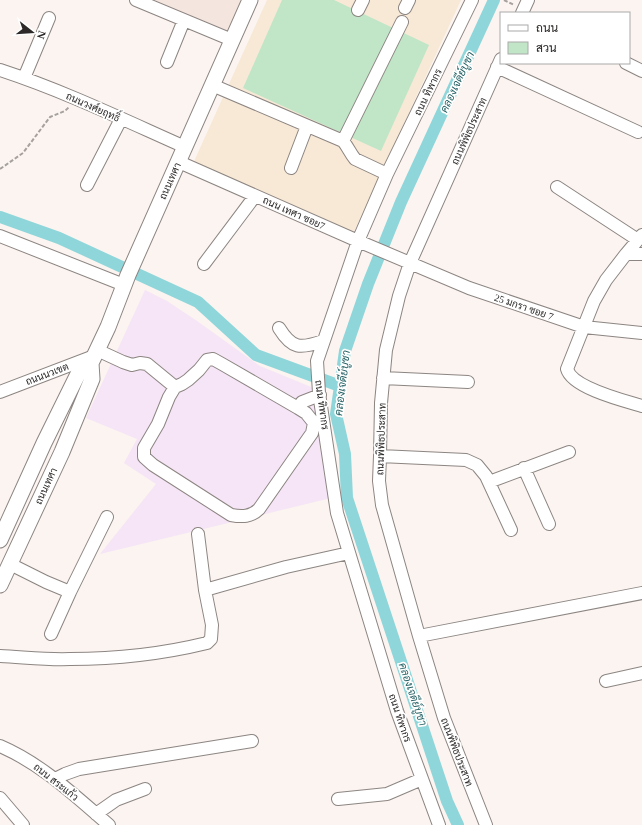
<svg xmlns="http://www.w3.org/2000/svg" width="642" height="825" viewBox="0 0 642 825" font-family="'Times New Roman',Sarabun,serif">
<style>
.commercial{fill:#f6e5f6}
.built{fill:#f4e5de}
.education{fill:#f8e9d6}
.green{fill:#c0e6c7}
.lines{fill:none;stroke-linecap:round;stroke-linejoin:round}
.canal{stroke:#8ed6da;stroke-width:12}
.minor-casing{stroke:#8c8582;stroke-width:14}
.major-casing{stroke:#8c8582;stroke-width:17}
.path{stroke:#a6a19e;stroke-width:2;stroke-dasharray:4 2;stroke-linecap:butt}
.minor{stroke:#fff;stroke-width:12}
.major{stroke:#fff;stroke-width:15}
.labels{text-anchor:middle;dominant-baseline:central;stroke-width:3.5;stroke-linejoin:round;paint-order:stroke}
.street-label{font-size:10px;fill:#2c2928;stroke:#fff}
.water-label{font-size:11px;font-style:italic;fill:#266265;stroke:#fff}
</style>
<rect width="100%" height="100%" fill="#fbf4f0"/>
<path class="commercial" d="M 145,290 L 167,301 L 197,321 L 260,366 L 316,389 L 331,498 L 100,554 L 156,484 L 124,463 L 137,439 L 86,418 Z"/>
<path class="built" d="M 153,0 L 242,0 L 227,33 Z"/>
<path class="education" d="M 267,0 L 461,0 L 352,236 L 191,168 Z"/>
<path class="green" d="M 282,0 L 334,0 L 429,45 L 381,151 L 243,88 Z"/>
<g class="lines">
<path class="canal" d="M 0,217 L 59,238 L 198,302 L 256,355 L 340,386
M 458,825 L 447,801 L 347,498 L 345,454 L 336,414 L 345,351 L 368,284 L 401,202 L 494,0"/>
<defs>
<path id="minor" d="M 136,0 L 232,40
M 405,8 L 409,0
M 358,10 L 363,0
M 522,13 L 528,0
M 167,62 L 184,20
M 626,63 L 642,71
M 497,67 L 638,132
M 0,70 C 64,91 124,120 185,147
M 24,78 L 49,18
M 212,85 L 343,141 C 348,147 350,153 355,159 L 387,174
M 343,141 L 402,22
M 179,162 L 358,241 L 469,288 L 584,327 L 642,333
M 291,168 L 307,126
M 87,185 L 121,119
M 557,187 L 638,240
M 642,235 L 626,254 L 606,280 L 594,301 L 567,369 C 572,388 625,401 642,406
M 0,236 L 124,285
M 626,254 L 642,254
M 204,264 L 255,196
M 279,328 C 292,349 300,349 323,341
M 97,350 L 123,362 L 132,365 L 140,363 L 147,364 L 175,387
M 383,378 L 468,382
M 0,392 L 94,356
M 298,408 L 306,413 L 314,423 L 312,433 L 259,509 C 251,517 242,517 231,515 L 153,465 L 144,457 L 144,448 L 158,424 L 169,397 L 175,387 L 182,384 L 188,380 L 199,370 L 207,360 L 213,359 L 222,364 L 298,408 L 302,402 L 320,395
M 380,456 L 466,460 L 477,465 L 486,476 L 511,530
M 524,468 L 549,524
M 489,482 L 569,452
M 10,564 L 46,582 L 70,592 L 107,517
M 205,590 L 286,567 L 349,553
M 51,634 L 70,592
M 419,636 L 642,593
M 0,656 C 23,657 47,660 70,659 C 116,659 162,654 207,643 L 211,639 L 212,625 L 205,590 L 198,534
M 606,681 L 642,673
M 0,746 C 42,764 75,796 109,825
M 55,779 L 65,774 L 79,769 L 252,741
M 0,798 L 23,825
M 338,799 L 387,794 L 422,779
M 96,814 L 116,800 L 145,789
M 439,825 L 397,711 L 337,513 L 319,393 L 317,361 L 358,241 L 387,174 L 472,0
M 486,825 L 444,718 L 419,636 L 382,505 L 379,481 L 380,456 L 381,403 L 386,350 L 399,296 L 410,263 L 501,59"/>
<path id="major" d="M 0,540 L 44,443 L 79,372 L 91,363
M 0,585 L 62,452 L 92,379 L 91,363 L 108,327 L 128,275 L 250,0"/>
</defs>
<use href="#minor" class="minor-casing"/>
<use href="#major" class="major-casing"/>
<path class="path" d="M 504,0 L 514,5
M 0,169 L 23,153 L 50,117 L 65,111 L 69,107"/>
<use href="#minor" class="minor"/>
<use href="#major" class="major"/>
</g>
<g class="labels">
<g class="street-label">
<text transform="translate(428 92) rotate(-64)">ถนน ทิพากร</text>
<text transform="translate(93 107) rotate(24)">ถนนวงศ์ยฤทธิ์</text>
<text transform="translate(469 131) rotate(-66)">ถนนพิพิธประสาท</text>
<text transform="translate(170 181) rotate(-66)">ถนนเทศา</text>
<text transform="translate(294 213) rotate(24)">ถนน เทศา ซอย7</text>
<text transform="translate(524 307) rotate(19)">25 มกรา ซอย 7</text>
<text transform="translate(47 374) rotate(-21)">ถนนนวเขต</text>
<text transform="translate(322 405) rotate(82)">ถนน ทิพากร</text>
<text transform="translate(381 439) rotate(-88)">ถนนพิพิธประสาท</text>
<text transform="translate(46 486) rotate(-65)">ถนนเทศา</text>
<text transform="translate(400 718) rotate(71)">ถนน ทิพากร</text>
<text transform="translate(457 752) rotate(69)">ถนนพิพิธประสาท</text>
<text transform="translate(56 782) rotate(38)">ถนน สระแก้ว</text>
</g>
<g class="water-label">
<text transform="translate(457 82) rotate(-65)">คลองเจดีย์บูชา</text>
<text transform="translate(342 383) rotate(-83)">คลองเจดีย์บูชา</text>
<text transform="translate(413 694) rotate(71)">คลองเจดีย์บูชา</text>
</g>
</g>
<rect x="500" y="12" width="130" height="52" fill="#ffffff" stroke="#aba9a9"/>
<rect x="508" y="25" width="20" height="6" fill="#ffffff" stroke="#aba9a9"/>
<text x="536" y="32" font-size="12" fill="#2c2928">ถนน</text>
<rect x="508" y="42" width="20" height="12" fill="#c0e6c7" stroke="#aba9a9"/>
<text x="536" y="52" font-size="12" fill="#2c2928">สวน</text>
<g transform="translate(32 32) rotate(107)" stroke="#ffffff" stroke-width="3" paint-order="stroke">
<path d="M0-3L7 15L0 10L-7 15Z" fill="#2c2928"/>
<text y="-6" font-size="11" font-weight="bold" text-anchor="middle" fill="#2c2928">N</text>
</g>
</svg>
